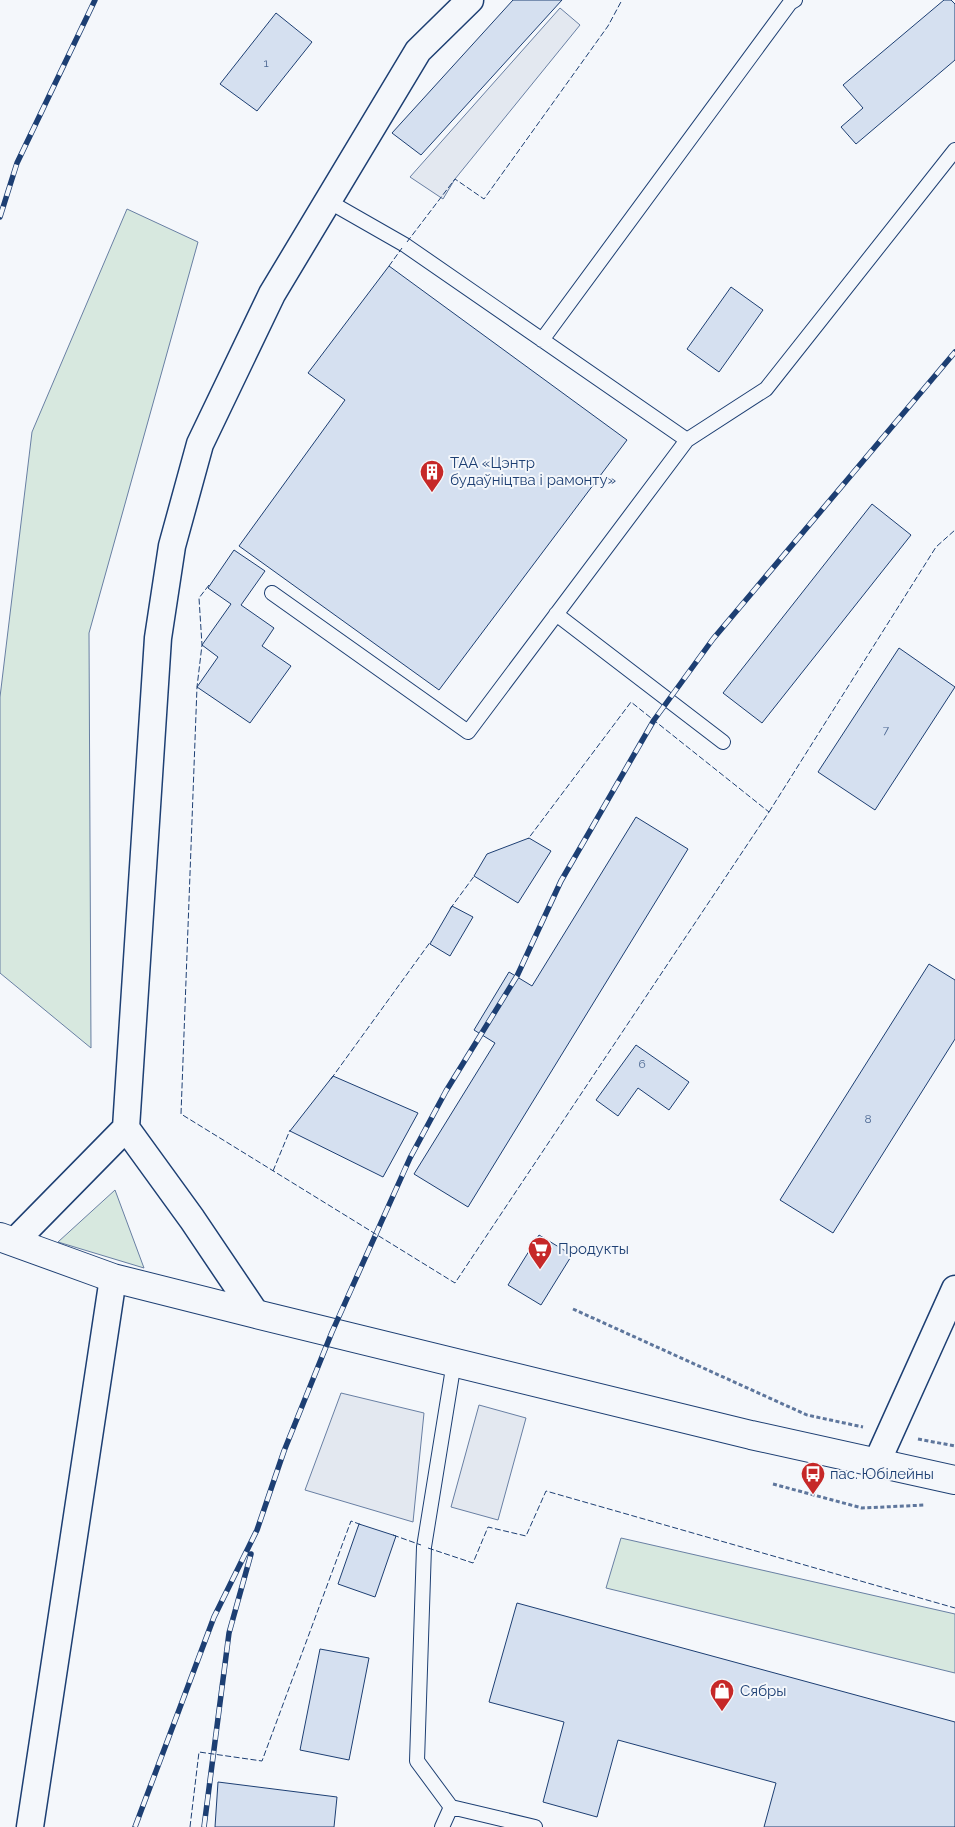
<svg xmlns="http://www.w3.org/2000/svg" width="955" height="1827" viewBox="0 0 955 1827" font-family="Raleway,sans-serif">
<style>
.green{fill:#d7e8df;stroke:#687fa3}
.parking{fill:#e3e8f0;stroke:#687fa3}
.building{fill:#d5e0f0;stroke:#1d3f73}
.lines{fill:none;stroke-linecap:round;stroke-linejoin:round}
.service-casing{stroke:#1d3f73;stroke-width:16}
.minor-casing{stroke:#1d3f73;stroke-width:29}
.primary-casing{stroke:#1d3f73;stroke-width:30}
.path{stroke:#5e769c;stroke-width:3;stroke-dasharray:4 2.5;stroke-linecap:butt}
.service{stroke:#f4f7fb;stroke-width:14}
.minor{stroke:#f4f7fb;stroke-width:26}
.primary{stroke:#f4f7fb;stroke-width:28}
.rail-casing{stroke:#1d3f73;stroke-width:5.5}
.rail{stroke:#f4f7fb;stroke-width:4;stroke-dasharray:11;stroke-linecap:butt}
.fence{stroke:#1d3f73;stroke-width:1;stroke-dasharray:6 2.5;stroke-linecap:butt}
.labels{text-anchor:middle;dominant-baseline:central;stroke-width:4;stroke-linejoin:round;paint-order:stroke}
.number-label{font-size:12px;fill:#4b6792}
.poi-label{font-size:15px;fill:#1d3f73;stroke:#f4f7fb;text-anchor:start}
</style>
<rect width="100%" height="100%" fill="#f4f7fb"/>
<path class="green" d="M 127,209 L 198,242 L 89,633 L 91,1048 L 0,973 L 0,697 L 32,432 Z
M 115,1190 L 144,1268 L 58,1242 Z
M 621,1538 L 955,1614 L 955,1673 L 606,1588 Z"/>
<path class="parking" d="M 560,8 L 580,25 L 455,179 L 443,199 L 410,177 Z
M 341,1393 L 424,1413 L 413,1522 L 305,1490 Z
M 479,1405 L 526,1418 L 498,1520 L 451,1507 Z"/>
<path class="building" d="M 513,0 L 562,0 L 421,155 L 392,133 Z
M 944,0 L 951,0 L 955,4 L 955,60 L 856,144 L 841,127 L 863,108 L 843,85 Z
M 276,13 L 312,42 L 257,111 L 220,84 Z
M 389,266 L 627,440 L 439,690 L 239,546 L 345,400 L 308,373 Z
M 731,287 L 763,310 L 719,372 L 687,349 Z
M 872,504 L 911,535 L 762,723 L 723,693 Z
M 234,550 L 265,571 L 241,605 L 274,628 L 262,646 L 291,666 L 250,723 L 197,687 L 218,657 L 202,645 L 231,604 L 208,588 Z
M 899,648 L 955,687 L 875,810 L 818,772 Z
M 636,817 L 688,849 L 468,1207 L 414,1174 L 495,1043 L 474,1030 L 509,972 L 532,986 Z
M 529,838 L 551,851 L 518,903 L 474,876 L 487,854 Z
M 452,906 L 473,917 L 450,956 L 430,944 Z
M 929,964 L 955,980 L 955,1039 L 833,1233 L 780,1200 Z
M 636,1045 L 689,1082 L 669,1110 L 638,1088 L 618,1116 L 596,1100 Z
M 333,1076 L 418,1113 L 383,1177 L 290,1131 Z
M 539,1235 L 572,1255 L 541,1305 L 508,1285 Z
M 359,1524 L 396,1536 L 375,1597 L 338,1584 Z
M 517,1603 L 955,1722 L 955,1827 L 764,1827 L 776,1783 L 618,1740 L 597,1817 L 543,1802 L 564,1722 L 489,1702 Z
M 320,1649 L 369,1658 L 349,1760 L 300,1750 Z
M 218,1782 L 337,1797 L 334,1827 L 215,1827 Z"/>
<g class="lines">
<defs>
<path id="service" d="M 542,340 L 790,3 L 795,0
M 687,440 L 766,389 L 955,150
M 272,593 L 468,732 L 687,440 L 405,245 L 328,201
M 556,614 L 723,742
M 454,1362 L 424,1547 L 417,1761 L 451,1807 L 535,1827
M 442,1827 L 451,1807"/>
<path id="minor" d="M 126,1128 L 192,1219 L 256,1314
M 15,1241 L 126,1128 L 158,638 L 172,546 L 200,444 L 272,294 L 418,51 L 470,0
M 877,1462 L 955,1289
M 30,1827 L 113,1278"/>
<path id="primary" d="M 0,1237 L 113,1278 L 256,1314 L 751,1435 L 955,1480"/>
</defs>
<use href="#service" class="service-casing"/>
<use href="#minor" class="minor-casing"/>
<use href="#primary" class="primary-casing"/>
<path class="path" d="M 573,1309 L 807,1415 L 863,1427
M 918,1439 L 955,1446
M 773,1484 L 862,1508 L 925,1505
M 813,1495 L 818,1479"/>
<use href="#service" class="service"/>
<use href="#minor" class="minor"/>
<use href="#primary" class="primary"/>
<defs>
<path id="rail" d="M 0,217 L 17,163 L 95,0
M 135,1827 L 214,1617 L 257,1530 L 284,1451 L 332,1332 L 410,1158 L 446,1091 L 517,976 L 561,881 L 654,720 L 713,639 L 955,352
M 204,1827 L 229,1633 L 251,1554"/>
</defs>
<use href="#rail" class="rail-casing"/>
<use href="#rail" class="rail"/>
<path class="fence" d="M 407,242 L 455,179 L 484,199 L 608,26 L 622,0
M 389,266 L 402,248
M 209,585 L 199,598 L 202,645 L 197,687 L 181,1114 L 455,1283 L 769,812 L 631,702 L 528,839
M 769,812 L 936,547 L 955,530
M 450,909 L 475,875
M 331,1079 L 431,941
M 273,1171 L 290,1130
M 393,1535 L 421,1545
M 428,1548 L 473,1563 L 488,1527 L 526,1536 L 546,1491 L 955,1608
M 190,1827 L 199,1752 L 262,1761 L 351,1521 L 362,1525"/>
</g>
<defs>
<symbol id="building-pin" viewBox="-11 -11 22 30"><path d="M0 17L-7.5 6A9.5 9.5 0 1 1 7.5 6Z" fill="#c62828" stroke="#f4f7fb"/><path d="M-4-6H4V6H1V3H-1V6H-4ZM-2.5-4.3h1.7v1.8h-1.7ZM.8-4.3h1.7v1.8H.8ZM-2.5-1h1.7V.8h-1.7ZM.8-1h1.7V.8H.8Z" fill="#fff"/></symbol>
<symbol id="supermarket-pin" viewBox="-11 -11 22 30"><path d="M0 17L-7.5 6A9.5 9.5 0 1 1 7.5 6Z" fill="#c62828" stroke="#f4f7fb"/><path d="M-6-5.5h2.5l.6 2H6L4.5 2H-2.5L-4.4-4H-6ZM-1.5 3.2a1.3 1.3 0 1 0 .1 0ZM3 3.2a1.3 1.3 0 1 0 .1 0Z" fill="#fff"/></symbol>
<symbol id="bus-pin" viewBox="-11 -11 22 30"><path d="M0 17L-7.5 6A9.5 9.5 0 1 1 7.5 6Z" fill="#c62828" stroke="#f4f7fb"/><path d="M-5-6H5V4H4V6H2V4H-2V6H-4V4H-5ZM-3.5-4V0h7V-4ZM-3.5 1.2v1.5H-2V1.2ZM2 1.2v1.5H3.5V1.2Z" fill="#fff"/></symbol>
<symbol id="shop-pin" viewBox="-11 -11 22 30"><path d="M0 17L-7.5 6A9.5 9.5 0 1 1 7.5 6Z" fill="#c62828" stroke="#f4f7fb"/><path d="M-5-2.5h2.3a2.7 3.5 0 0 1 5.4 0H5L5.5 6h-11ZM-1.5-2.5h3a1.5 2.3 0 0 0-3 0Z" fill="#fff"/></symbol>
</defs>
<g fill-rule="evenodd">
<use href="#building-pin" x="418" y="458" width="28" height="38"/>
<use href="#supermarket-pin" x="526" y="1235" width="28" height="38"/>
<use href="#bus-pin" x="799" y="1460" width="28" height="38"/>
<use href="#shop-pin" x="708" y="1677" width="28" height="38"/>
</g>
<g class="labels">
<g class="number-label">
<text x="266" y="63">1</text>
<text x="886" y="730">7</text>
<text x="642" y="1064">6</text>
<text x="868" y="1119">8</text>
</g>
<g class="poi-label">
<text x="450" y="463">ТАА «Цэнтр<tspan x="450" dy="17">будаўніцтва і рамонту»</tspan></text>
<text x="558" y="1249">Продукты</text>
<text x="830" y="1474">пас. Юбілейны</text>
<text x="740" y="1691">Сябры</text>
</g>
</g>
</svg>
